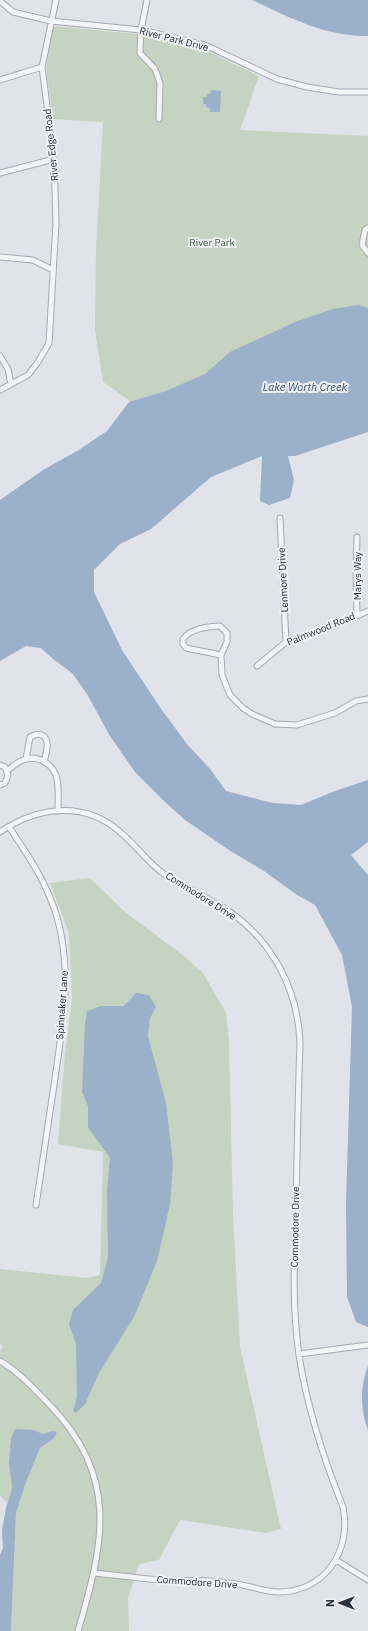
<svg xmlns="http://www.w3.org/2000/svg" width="368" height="1631" viewBox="0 0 368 1631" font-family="'IBM Plex Sans',sans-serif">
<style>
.green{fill:#c5d3c1}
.water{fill:#9bb0c9}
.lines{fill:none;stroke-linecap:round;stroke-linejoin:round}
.street-casing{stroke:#a5aab3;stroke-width:7}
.street{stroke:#f3f4f7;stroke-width:5}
.labels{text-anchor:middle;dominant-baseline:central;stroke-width:4;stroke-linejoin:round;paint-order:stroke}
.street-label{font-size:10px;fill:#293140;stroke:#f0f2f7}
.park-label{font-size:10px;fill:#3c5c36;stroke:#f0f2f7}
.water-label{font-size:11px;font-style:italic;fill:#334e74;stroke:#f0f2f7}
</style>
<rect width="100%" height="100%" fill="#e0e3e9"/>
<path class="green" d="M 53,26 L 136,34 L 203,49 L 259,76 L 240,130 L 368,136 L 368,310 L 136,405 L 103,382 L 95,330 L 96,251 L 103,122 L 53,119 L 46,67 Z
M 90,878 L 125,912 L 184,956 L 203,973 L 226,1013 L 229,1041 L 233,1215 L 240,1347 L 281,1529 L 266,1533 L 180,1520 L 159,1560 L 139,1564 L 128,1598 L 129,1631 L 11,1631 L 16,1513 L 25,1485 L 40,1448 L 53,1439 L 57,1432 L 53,1431 L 43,1434 L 33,1430 L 9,1463 L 12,1488 L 7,1503 L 0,1495 L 0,1354 L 3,1346 L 0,1344 L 0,1269 L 87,1278 L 100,1275 L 103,1152 L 58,1144 L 65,1054 L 72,998 L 69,933 L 50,883 Z"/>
<path class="water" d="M 252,0 L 368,0 L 368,36 C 324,36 291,18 252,0 Z
M 211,90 L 221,91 L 220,112 L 210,112 L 210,108 L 206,107 L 206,104 L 203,104 L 203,97 L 207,97 L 207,94 L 210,94 Z
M 358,305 L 368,308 L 368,432 L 295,456 L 288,456 L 294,480 L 290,498 L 269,505 L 260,501 L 262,456 L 211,477 L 151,529 L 120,544 L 94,570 L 94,592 L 122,650 L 161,709 L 187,744 L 210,769 L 226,791 L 273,803 L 301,805 L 335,791 L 368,780 L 368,842 L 351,855 L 368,875 L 368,1327 L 356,1322 L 347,1297 L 346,1203 L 352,1007 L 342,955 L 315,905 L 297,895 L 264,871 L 229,850 L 185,820 L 163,800 L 135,772 L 110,736 L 87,694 L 72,673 L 53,659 L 41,648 L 26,646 L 0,661 L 0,500 L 43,470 L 77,451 L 107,431 L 129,402 L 166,391 L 205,374 L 230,352 L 295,322 L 333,309 Z
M 136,993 L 149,995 L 156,1007 L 150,1018 L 148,1036 L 166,1103 L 173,1163 L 170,1204 L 157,1261 L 135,1315 L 99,1373 L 85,1404 L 76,1413 L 73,1411 L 77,1397 L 76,1344 L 69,1324 L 73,1310 L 101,1283 L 108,1258 L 107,1191 L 110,1158 L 88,1127 L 88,1106 L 82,1092 L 85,1024 L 87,1011 L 101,1006 L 124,1006 Z
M 368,1366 L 368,1430 C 360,1411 360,1385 368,1366 Z
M 15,1429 L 34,1430 L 43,1434 L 53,1431 L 57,1432 L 53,1439 L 40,1448 L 25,1485 L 16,1513 L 11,1631 L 0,1631 L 0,1555 L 3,1548 L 2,1530 L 6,1508 L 12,1488 L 9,1463 L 11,1438 Z"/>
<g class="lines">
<defs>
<path id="street" d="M 147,0 L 141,30 L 140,53 L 155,69 L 160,83 L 159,119
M 0,1 L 13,12 L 51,21 L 141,30 L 205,45 L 277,79 L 307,87 L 339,92 L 368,92
M 0,80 L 42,67
M 0,173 L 54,159
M 368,228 L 365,230 L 362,245 L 368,253
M 0,257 L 33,260 L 53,270
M 0,356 L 8,369 L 11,384
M 0,390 L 28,375 L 38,362 L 49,343 L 56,223 L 54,159 L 42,67 L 56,0
M 280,518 L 286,642
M 357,537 L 356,572 L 357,615
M 221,655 L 186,648 L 183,644 L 183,639 C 191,628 208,627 220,626 L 227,633 L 227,642 L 221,655 L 222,675 L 230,695 L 243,708 L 252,714 L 275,724 L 297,725 L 335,713 L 356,701 L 368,699
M 257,666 L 286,642 L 329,628 L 368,611
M 26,759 L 30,737 C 34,735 37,733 42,735 C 51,740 46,754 44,762
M 0,765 L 5,767 L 8,775 L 5,783 L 0,785
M 7,771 C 12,767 17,762 23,760 C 37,754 54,764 57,779 C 59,789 58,800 58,811
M 9,827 C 28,855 47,883 57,917 C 73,972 62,1029 54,1085 C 48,1125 42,1165 36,1205
M 0,832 C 37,807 84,800 120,832 C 136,845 147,862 164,874 C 184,887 206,897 227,910 C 272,940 298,989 300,1043 C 298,1098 297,1154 296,1210 C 294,1258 292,1307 299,1355 C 307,1408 323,1457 343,1507 C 352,1551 325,1592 278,1592 C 266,1592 254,1587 242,1585 C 232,1583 222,1582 212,1581 C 196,1580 180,1581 164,1580 C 141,1579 117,1575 94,1573
M 299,1354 L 368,1345
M 0,1361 C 19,1372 33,1388 48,1403 C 120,1477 104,1542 78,1631
M 336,1560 L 368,1580"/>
</defs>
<use href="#street" class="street-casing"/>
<use href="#street" class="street"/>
</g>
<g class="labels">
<g class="street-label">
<text transform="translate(174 39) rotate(14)">River Park Drive</text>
<text transform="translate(51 145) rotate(-96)">River Edge Road</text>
<text transform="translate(357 576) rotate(-90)">Marys Way</text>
<text transform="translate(283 580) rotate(-93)">Lenmore Drive</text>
<text transform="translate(321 629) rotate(-22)">Palmwood Road</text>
<text transform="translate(201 896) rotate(32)">Commodore Drive</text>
<text transform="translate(62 1005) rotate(-86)">Spinnaker Lane</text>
<text transform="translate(295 1227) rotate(-89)">Commodore Drive</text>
<text transform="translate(197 1582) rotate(4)">Commodore Drive</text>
</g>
<g class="park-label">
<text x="212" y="242">River Park</text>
</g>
<g class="water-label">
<text x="305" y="387">Lake Worth Creek</text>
</g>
</g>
<g transform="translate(340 1603) rotate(270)" stroke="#f0f2f7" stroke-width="3" paint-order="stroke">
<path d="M0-3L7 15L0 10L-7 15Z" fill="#293140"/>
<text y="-6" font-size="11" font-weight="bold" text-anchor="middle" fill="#293140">N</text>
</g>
</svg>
